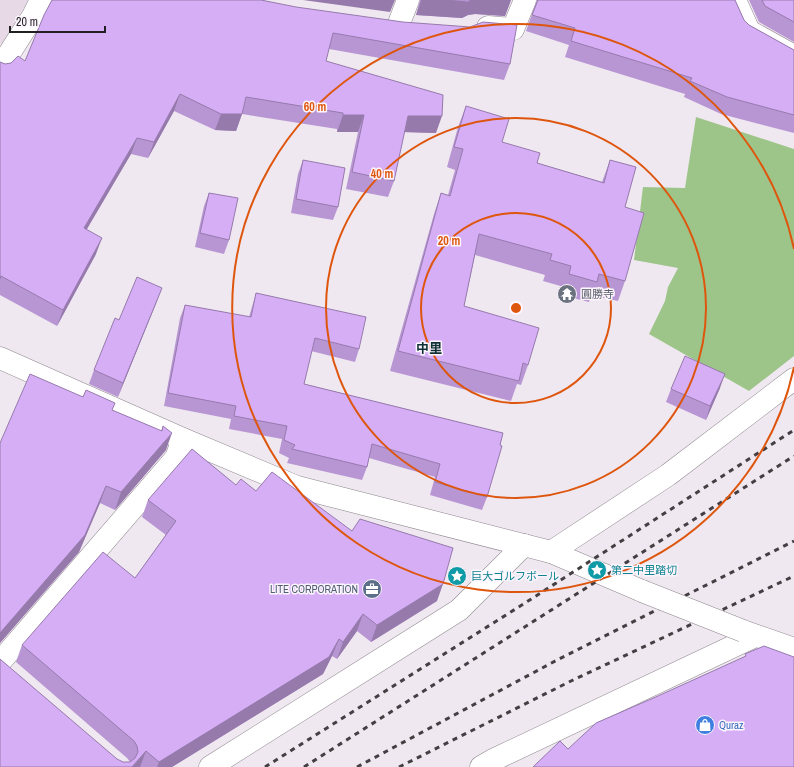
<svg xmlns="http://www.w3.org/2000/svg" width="794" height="767" viewBox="0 0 794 767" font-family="'Archivo Narrow','Noto Sans JP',sans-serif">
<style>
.built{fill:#e7d9e6}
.green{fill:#9ec589}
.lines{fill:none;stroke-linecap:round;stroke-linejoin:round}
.minor-casing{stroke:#8f888f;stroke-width:23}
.tertiary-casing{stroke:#8f888f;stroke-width:23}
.minor{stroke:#fff;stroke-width:22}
.tertiary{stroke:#fff;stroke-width:22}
.rail{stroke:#433f43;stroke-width:3;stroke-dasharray:5 5;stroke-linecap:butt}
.minor-bridge-casing{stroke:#8f888f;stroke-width:23;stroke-linecap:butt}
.minor-bridge{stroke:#fff;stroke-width:22}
.wall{fill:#b896d4}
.shaded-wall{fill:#967aac}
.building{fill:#d6aef6;stroke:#967aac}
.ring{fill:none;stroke:#de560d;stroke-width:2}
.labels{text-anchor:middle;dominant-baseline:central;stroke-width:3;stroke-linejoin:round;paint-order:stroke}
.worship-label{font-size:11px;fill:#5b616d;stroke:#fdf5fd;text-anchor:start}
.culture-label{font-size:11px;fill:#0d838f;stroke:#fdf5fd;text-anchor:start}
.service-label{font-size:11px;fill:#4e5e75;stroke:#fdf5fd;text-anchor:end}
.shop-label{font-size:11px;fill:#366cbe;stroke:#fdf5fd;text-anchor:start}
.quarter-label{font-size:13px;font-weight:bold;fill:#0d2f35;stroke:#fdf5fd}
.centre{fill:#de560d;stroke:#fdf5fd;stroke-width:2}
.ring-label{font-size:12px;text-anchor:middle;font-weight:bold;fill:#de560d;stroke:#fdf5fd;stroke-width:3;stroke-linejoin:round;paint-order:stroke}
</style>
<rect width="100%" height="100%" fill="#f0e8f0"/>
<path class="built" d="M 0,0 L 28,0 L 2,45 L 0,43 Z"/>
<path class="green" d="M 696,117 L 794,149 L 794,356 L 749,391 L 649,334 L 665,301 L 668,287 L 678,268 L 634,260 L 643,187 L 685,188 Z"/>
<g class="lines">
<defs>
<path id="minor" d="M 735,0 L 749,31 L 794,56
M 398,26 L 408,0
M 488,27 L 513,29 L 525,0
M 0,68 L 33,16 L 41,0
M 551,552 L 668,475 L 794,379
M 551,552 L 642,591
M 743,631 L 794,649
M 0,662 L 176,458 L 183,439
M 210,767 L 459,610 L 524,545
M 481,767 L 493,760 L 755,636"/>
<path id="tertiary" d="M 0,358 L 183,439 L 297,487 L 551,552"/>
</defs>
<use href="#minor" class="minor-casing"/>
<use href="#tertiary" class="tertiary-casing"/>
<use href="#minor" class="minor"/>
<use href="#tertiary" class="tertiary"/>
<path class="rail" d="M 265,767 L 525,603 L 794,430
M 304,767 L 794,456
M 357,767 L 559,659 L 794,541
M 399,767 L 571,681 L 794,576"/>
<defs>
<path id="minor-bridge" d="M 642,591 L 743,631"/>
</defs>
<use href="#minor-bridge" class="minor-bridge-casing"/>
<use href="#minor-bridge" class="minor-bridge"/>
</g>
<path class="wall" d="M 261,0 L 510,64 L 504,80 L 329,49 L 326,61 L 436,133 L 404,132 L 394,181 L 388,197 L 346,189 L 358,132 L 337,132 L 337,129 L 242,114 L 236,131 L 215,130 L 174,111 L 148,158 L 131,154 L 87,229 L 96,254 L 57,326 L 0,295 L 0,62 L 5,64 L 25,61 Z
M 420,0 L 511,0 L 505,16 L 475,14 L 468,15 L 462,18 L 416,15 Z
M 537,0 L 735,0 L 744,20 L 749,25 L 794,50 L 794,133 L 721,114 L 684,97 L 685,94 L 565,57 L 569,45 L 526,31 Z
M 749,0 L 794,0 L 794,42 L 759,22 Z
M 466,106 L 502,142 L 537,163 L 602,182 L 610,160 L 625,207 L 625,281 L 618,301 L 592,295 L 589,302 L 561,295 L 564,287 L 543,281 L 545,275 L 475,255 L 464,306 L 528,365 L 521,385 L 517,384 L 511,401 L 390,371 L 434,214 L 441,193 L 448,195 L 455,170 L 447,167 L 458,127 Z
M 303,160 L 338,207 L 333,220 L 291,213 L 298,174 Z
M 209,193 L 229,240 L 224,254 L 195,247 L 204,206 Z
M 256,293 L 359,349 L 355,362 L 311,351 L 304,384 L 503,433 L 487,497 L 482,510 L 430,495 L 435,477 L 369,458 L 367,467 L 362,480 L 287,463 L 289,458 L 279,453 L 282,439 L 229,429 L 231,419 L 164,406 L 180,318 L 185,305 L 249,317 L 252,307 Z
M 157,301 L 118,397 L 89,384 L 94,370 L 119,320 Z
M 720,388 L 706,420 L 666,402 L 671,389 Z
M 112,410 L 161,431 L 163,426 L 166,450 L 115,510 L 100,503 L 79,552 L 0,643 L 0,443 Z
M 236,485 L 256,491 L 437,601 L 371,642 L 357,631 L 337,659 L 332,656 L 323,674 L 172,767 L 0,767 L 117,759 L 123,762 L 130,762 L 127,758 L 16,662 L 22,645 L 135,578 L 166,535 L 142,517 L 148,500 Z"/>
<path class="shaded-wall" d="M 303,0 L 395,0 L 390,12 Z
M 421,0 L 511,0 L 505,16 L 475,14 L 468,15 L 462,18 L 416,15 Z
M 180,94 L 174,111 L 148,158 L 154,142 Z
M 221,114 L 242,114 L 236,131 L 215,130 Z
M 343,115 L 364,115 L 358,132 L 337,132 Z
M 408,116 L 442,116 L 436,133 L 402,132 Z
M 137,138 L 131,154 L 78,244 L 84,228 Z
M 102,238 L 96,254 L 57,326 L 63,310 Z
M 162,288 L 157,301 L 118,397 L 123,383 Z
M 725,374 L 720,388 L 706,420 L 710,406 Z
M 172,433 L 166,450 L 115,510 L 121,492 Z
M 106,486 L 100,503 L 79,552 L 0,643 L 0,633 Z
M 443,584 L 437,601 L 371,642 L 377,625 Z
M 363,614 L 357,631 L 337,659 L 343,642 Z
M 339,639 L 332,656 L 323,674 L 172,767 L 157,767 L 159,762 Z
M 146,751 L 140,767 L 132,767 Z"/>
<path class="building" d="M 52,0 L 261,0 L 296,7 L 403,22 L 470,27 L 483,22 L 517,25 L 510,64 L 333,33 L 326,61 L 443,95 L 442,116 L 408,116 L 394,181 L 352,172 L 364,115 L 343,115 L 343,113 L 246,97 L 242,114 L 221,114 L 180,94 L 154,142 L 137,138 L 84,228 L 102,238 L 63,310 L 1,276 L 0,279 L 0,62 L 5,64 L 11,63 L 18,56 L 25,61 L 44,15 Z
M 445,0 L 471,0 L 468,2 Z
M 538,0 L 735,0 L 744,20 L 749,25 L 794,50 L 794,115 L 727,97 L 690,81 L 692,78 L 571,41 L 575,28 L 532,15 Z
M 762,0 L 794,0 L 794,22 L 765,6 Z
M 466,106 L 509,119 L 502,142 L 540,153 L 537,163 L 604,183 L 610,160 L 636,167 L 625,207 L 644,213 L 625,281 L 599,274 L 597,282 L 569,274 L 571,266 L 550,260 L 552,254 L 479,234 L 464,306 L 539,328 L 528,365 L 523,363 L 519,381 L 398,351 L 441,193 L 450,196 L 463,149 L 454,147 Z
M 303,160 L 345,168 L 338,207 L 296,199 Z
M 209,193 L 238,198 L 229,240 L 200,233 Z
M 137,277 L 162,288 L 123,383 L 94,370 L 115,318 L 119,320 Z
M 256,293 L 366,317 L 359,349 L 315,338 L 304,384 L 503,433 L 500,445 L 502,446 L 487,497 L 435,482 L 440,464 L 372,444 L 367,467 L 292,449 L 295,445 L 284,440 L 287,426 L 234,416 L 236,406 L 168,393 L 185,305 L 251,317 Z
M 685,356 L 725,374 L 710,406 L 671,389 Z
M 30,374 L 83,397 L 86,390 L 115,403 L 112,410 L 162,431 L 163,426 L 172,433 L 121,492 L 106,486 L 85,535 L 0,633 L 0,443 Z
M 192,449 L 236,485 L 241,479 L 256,491 L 272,472 L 352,531 L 360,519 L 453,548 L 443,584 L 377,625 L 363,614 L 343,642 L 339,639 L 329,657 L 159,762 L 146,751 L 132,767 L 0,767 L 0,659 L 117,759 L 123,762 L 130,762 L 135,758 L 138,752 L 137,746 L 134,741 L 22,645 L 103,552 L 135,578 L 176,521 L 148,500 Z
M 764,646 L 794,657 L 794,767 L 533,767 L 560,741 L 568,749 L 596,723 L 658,696 L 746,656 L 745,654 Z"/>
<g class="ring">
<circle cx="516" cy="308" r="95"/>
<circle cx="516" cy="308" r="190"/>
<path d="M794 367A284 284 0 1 1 794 249"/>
</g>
<defs>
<symbol id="temple-disc" viewBox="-11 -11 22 22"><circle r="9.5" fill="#6b7280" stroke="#fdf5fd"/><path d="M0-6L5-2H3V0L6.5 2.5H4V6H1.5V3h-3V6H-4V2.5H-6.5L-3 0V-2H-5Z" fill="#fff"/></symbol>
<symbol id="sight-disc" viewBox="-11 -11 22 22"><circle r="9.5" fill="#0f9aa8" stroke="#fdf5fd"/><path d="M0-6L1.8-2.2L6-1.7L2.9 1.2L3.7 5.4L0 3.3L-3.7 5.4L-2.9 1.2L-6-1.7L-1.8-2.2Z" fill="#fff"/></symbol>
<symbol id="office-disc" viewBox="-11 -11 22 22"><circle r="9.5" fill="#5c6f8a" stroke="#fdf5fd"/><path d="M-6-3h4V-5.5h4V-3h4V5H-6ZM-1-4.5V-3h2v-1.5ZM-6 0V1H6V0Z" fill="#fff"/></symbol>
<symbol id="shop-disc" viewBox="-11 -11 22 22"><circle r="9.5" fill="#3f7fe0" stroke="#fdf5fd"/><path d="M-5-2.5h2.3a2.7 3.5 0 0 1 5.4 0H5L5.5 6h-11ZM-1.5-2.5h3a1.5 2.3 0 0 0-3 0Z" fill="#fff"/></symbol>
</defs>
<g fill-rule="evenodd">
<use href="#temple-disc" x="556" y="283" width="22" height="22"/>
<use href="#sight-disc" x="586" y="559" width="22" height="22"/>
<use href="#sight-disc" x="446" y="565" width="22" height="22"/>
<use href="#office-disc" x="361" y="578" width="22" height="22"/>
<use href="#shop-disc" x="694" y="714" width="22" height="22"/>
</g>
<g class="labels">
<g class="worship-label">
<text x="581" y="294">圓勝寺</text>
</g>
<g class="culture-label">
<text x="611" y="570">第二中里踏切</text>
<text x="471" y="576">巨大ゴルフボール</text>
</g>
<g class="service-label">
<text x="358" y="589">LITE CORPORATION</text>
</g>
<g class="shop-label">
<text x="719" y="725">Quraz</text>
</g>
<g class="quarter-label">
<text x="429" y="348">中里</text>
</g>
</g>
<circle cx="516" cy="308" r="6" class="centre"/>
<g class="ring-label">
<text x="315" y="111">60 m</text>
<text x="382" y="178">40 m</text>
<text x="449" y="245">20 m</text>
</g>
<path d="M10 26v6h95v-6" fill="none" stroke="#221f22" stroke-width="2"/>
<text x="16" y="26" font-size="12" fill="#221f22" stroke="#fdf5fd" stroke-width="3" paint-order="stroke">20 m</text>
</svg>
